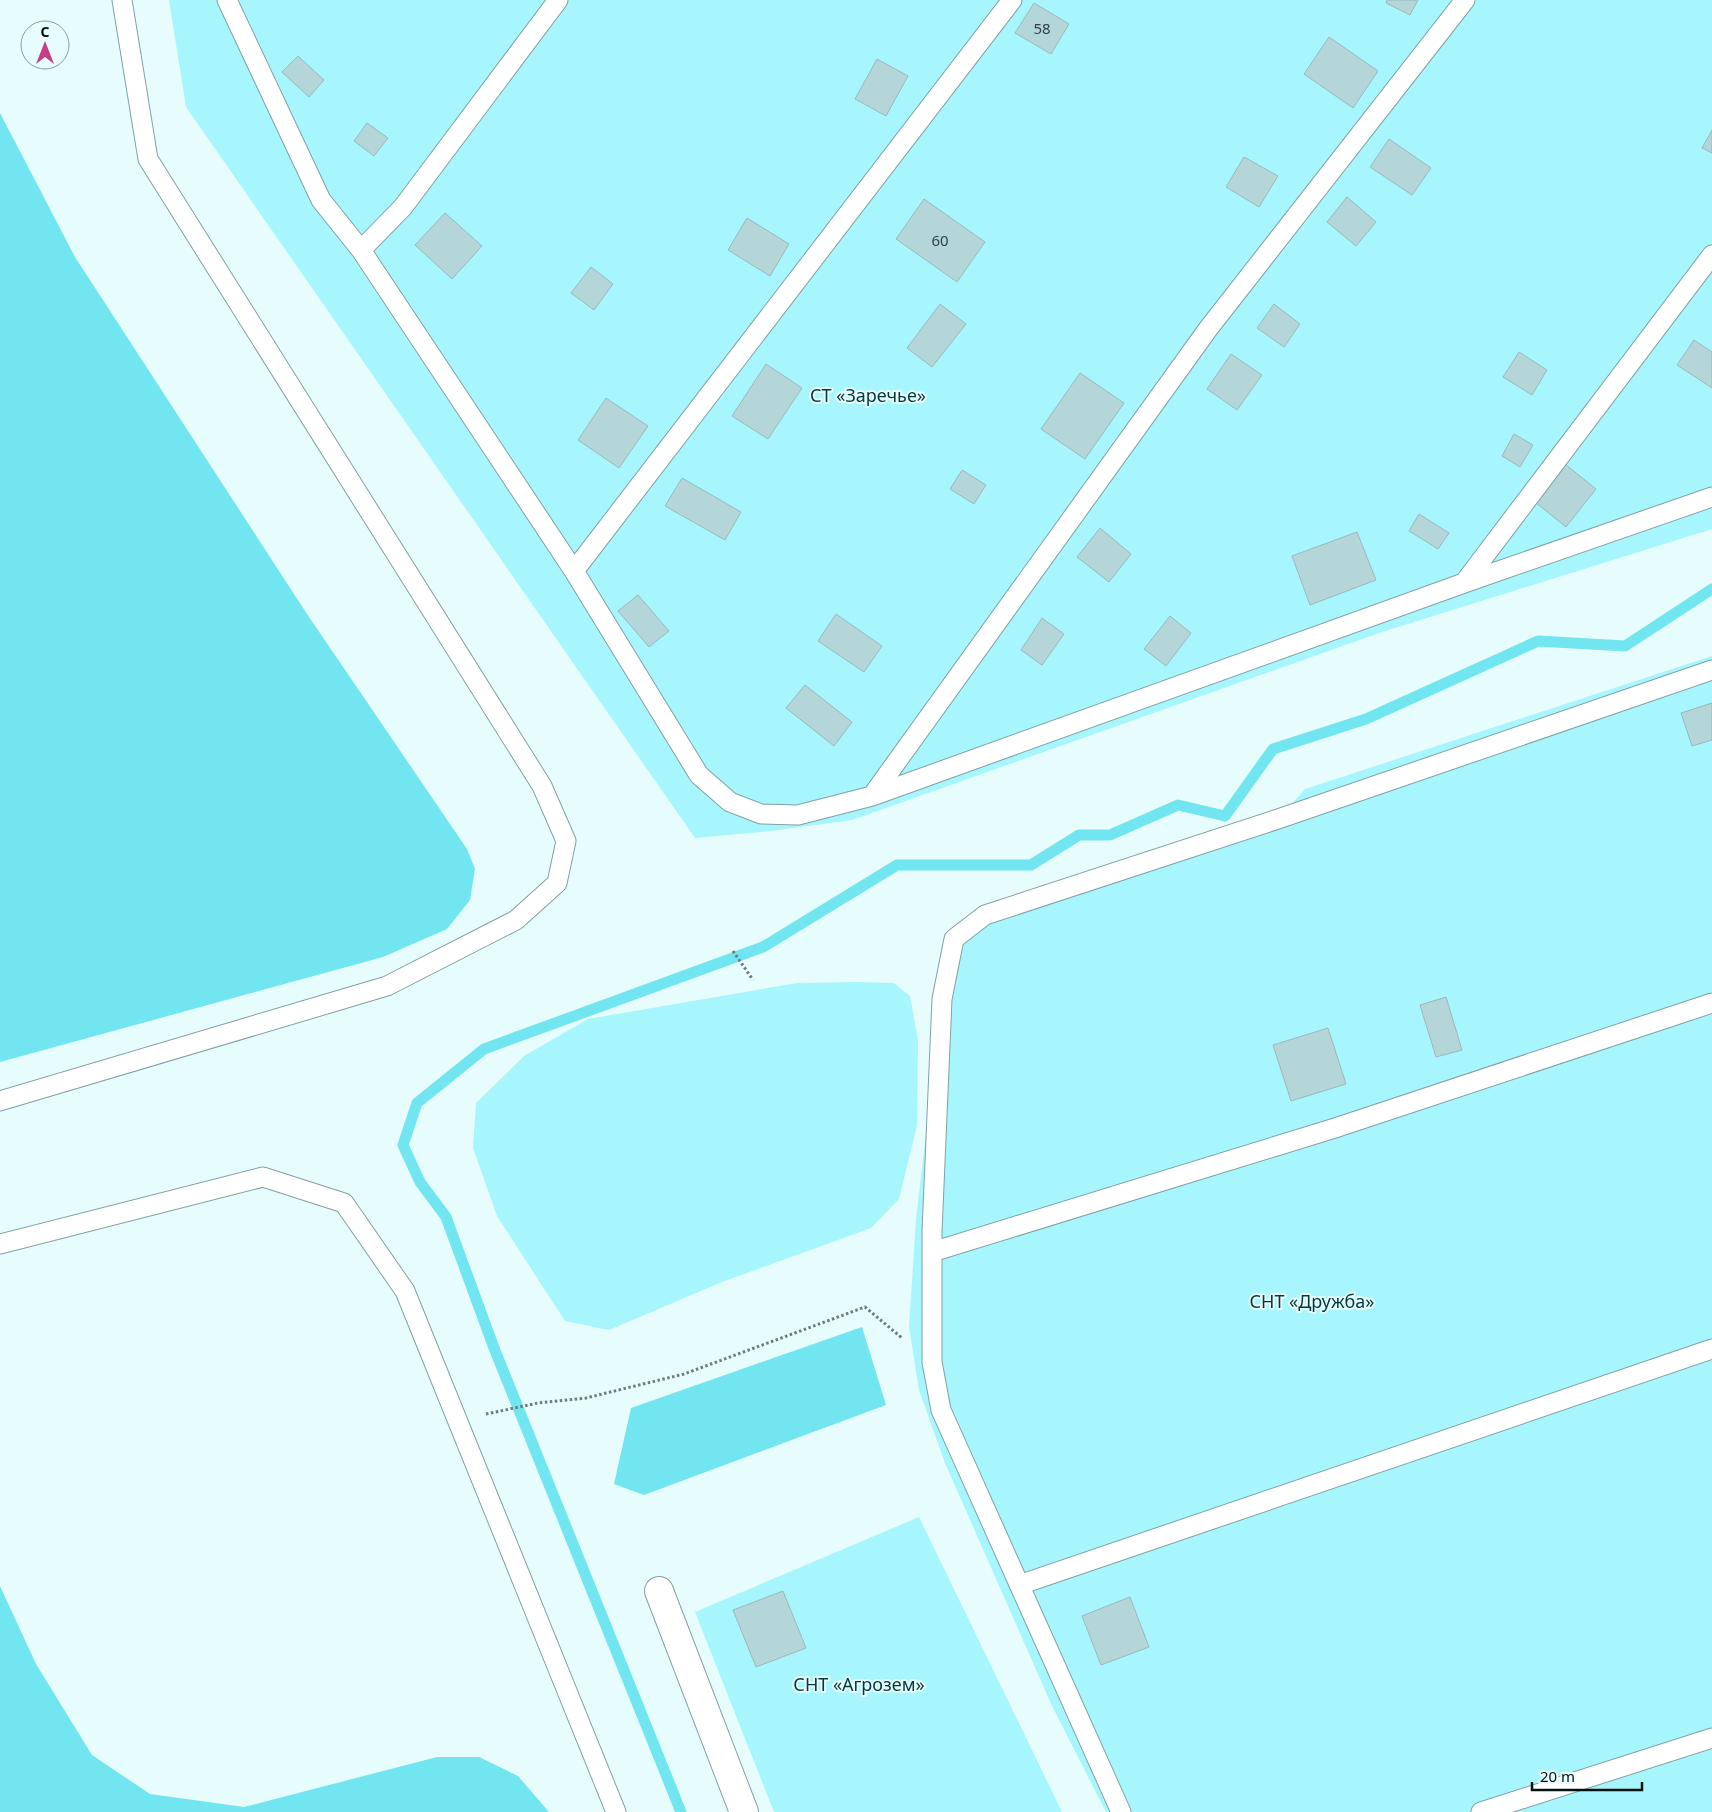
<svg xmlns="http://www.w3.org/2000/svg" width="1712" height="1812" viewBox="0 0 1712 1812" font-family="'Noto Sans',sans-serif">
<style>
.green{fill:#a7f6fd}
.water{fill:#71e6f0}
.lines{fill:none;stroke-linecap:round;stroke-linejoin:round}
.stream{stroke:#71e6f0;stroke-width:11}
.building{fill:#b4d6d9;stroke:#99b9bc}
.service-casing{stroke:#81a1a4;stroke-width:21}
.minor-casing{stroke:#81a1a4;stroke-width:30}
.path{stroke:#6d7d7e;stroke-width:3;stroke-dasharray:2.5 2.5;stroke-linecap:butt}
.service{stroke:#fff;stroke-width:19}
.minor{stroke:#fff;stroke-width:28}
.labels{text-anchor:middle;dominant-baseline:central;stroke-width:4;stroke-linejoin:round;paint-order:stroke}
.number-label{font-size:15px;fill:#314243}
.park-label{font-size:18px;fill:#00393d;stroke:#e7fcfd}
</style>
<rect width="100%" height="100%" fill="#e7fcfd"/>
<path class="green" d="M 169,0 L 1712,0 L 1712,529 L 1382,632 L 852,820 L 771,831 L 695,838 L 186,107 Z
M 1712,656 L 1712,1812 L 1106,1812 L 1052,1706 L 945,1463 L 919,1390 L 909,1327 L 916,1219 L 942,999 L 954,939 L 985,915 L 1278,819 L 1305,789 Z
M 857,982 L 894,983 L 910,996 L 918,1040 L 917,1125 L 899,1199 L 871,1228 L 722,1282 L 609,1330 L 565,1321 L 497,1216 L 473,1148 L 476,1103 L 524,1056 L 588,1019 L 797,983 Z
M 919,1517 L 1062,1812 L 774,1812 L 695,1612 Z"/>
<path class="water" d="M 0,113 L 75,257 L 307,614 L 467,849 L 475,869 L 470,900 L 447,929 L 383,957 L 0,1062 Z
M 862,1327 L 886,1405 L 644,1495 L 614,1484 L 631,1408 Z
M 0,1586 L 36,1664 L 92,1755 L 150,1794 L 244,1807 L 437,1757 L 479,1757 L 518,1776 L 549,1812 L 0,1812 Z"/>
<g class="lines">
<path class="stream" d="M 681,1812 L 494,1348 L 446,1217 L 420,1182 L 403,1145 L 417,1103 L 484,1049 L 763,947 L 897,865 L 1031,865 L 1079,835 L 1110,835 L 1178,805 L 1225,816 L 1273,749 L 1366,719 L 1538,641 L 1625,646 L 1712,589"/>
</g>
<path class="building" d="M 1387,0 L 1418,0 L 1410,15 L 1386,3 Z
M 1034,3 L 1069,24 L 1051,54 L 1015,33 Z
M 1329,37 L 1378,71 L 1353,108 L 1304,74 Z
M 298,56 L 324,80 L 309,97 L 282,72 Z
M 877,59 L 908,76 L 886,116 L 855,99 Z
M 367,123 L 388,138 L 374,156 L 354,141 Z
M 1712,130 L 1712,153 L 1702,148 Z
M 1389,139 L 1431,168 L 1412,195 L 1370,167 Z
M 1244,157 L 1278,176 L 1259,207 L 1226,187 Z
M 1347,197 L 1376,222 L 1356,246 L 1327,222 Z
M 924,199 L 985,242 L 957,282 L 896,239 Z
M 445,213 L 482,246 L 452,279 L 415,245 Z
M 747,218 L 789,244 L 770,276 L 728,250 Z
M 591,267 L 613,284 L 594,310 L 571,293 Z
M 940,304 L 966,324 L 932,367 L 907,348 Z
M 1274,304 L 1300,324 L 1284,347 L 1257,328 Z
M 1694,340 L 1712,352 L 1712,388 L 1677,365 Z
M 1519,352 L 1547,370 L 1532,395 L 1503,377 Z
M 1231,354 L 1262,375 L 1237,410 L 1207,389 Z
M 766,364 L 802,388 L 768,439 L 732,416 Z
M 1080,373 L 1124,403 L 1085,459 L 1041,429 Z
M 606,398 L 648,426 L 619,468 L 578,440 Z
M 1514,434 L 1533,445 L 1520,467 L 1502,456 Z
M 1565,464 L 1596,489 L 1566,527 L 1535,502 Z
M 962,470 L 986,485 L 974,504 L 950,489 Z
M 682,478 L 741,512 L 725,540 L 665,506 Z
M 1419,514 L 1449,533 L 1438,549 L 1409,531 Z
M 1100,528 L 1131,554 L 1109,582 L 1077,557 Z
M 1357,532 L 1376,580 L 1310,605 L 1292,556 Z
M 638,595 L 669,631 L 649,647 L 618,611 Z
M 836,614 L 882,646 L 864,672 L 818,641 Z
M 1170,616 L 1191,633 L 1166,666 L 1144,649 Z
M 1042,618 L 1064,634 L 1042,665 L 1021,650 Z
M 805,685 L 852,722 L 834,746 L 786,708 Z
M 1712,703 L 1712,740 L 1692,746 L 1681,713 Z
M 1446,997 L 1462,1050 L 1436,1057 L 1420,1005 Z
M 1328,1028 L 1346,1084 L 1291,1101 L 1273,1045 Z
M 783,1591 L 806,1648 L 756,1667 L 733,1610 Z
M 1130,1597 L 1149,1647 L 1101,1665 L 1082,1616 Z"/>
<g class="lines">
<defs>
<path id="service" d="M 227,0 L 321,200 L 361,250 L 574,571 L 699,775 L 730,802 L 761,814 L 798,815 L 872,796 L 1464,583 L 1712,497
M 361,250 L 403,207 L 558,0
M 574,571 L 1012,0
M 1464,583 L 1712,255
M 872,796 L 1208,329 L 1465,0
M 0,1101 L 387,986 L 516,920 L 557,883 L 566,841 L 542,786 L 148,159 L 122,0
M 0,1244 L 263,1177 L 344,1203 L 405,1291 L 616,1812
M 932,1252 L 1335,1128 L 1712,1003
M 1019,1585 L 1712,1349
M 1121,1812 L 941,1410 L 932,1362 L 932,1232 L 942,999 L 954,939 L 985,915 L 1278,819 L 1712,670
M 1481,1812 L 1712,1738"/>
<path id="minor" d="M 659,1591 L 744,1812"/>
</defs>
<use href="#service" class="service-casing"/>
<use href="#minor" class="minor-casing"/>
<path class="path" d="M 733,951 L 753,980
M 486,1414 L 538,1403 L 586,1398 L 684,1374 L 865,1307 L 902,1338"/>
<use href="#service" class="service"/>
<use href="#minor" class="minor"/>
</g>
<g class="labels">
<g class="number-label">
<text x="1042" y="28">58</text>
<text x="940" y="240">60</text>
</g>
<g class="park-label">
<text x="868" y="395">СТ «Заречье»</text>
<text x="1312" y="1301">СНТ «Дружба»</text>
<text x="859" y="1684">СНТ «Агрозем»</text>
</g>
</g>
<g transform="translate(45 45)"><circle r="24" fill="#e7fcfd" stroke="#8d9e9f"/>
<path d="M0-4L9 19L0 12L-9 19Z" fill="#c43f83"/>
<text y="-8" font-size="14" font-weight="bold" text-anchor="middle" fill="#051011">С</text>
</g>
<path d="M1532 1782v8h110v-8" fill="none" stroke="#051011" stroke-width="2.5"/>
<text x="1540" y="1782" font-size="15" fill="#051011" stroke="#e7fcfd" stroke-width="4" paint-order="stroke">20 m</text>
</svg>
